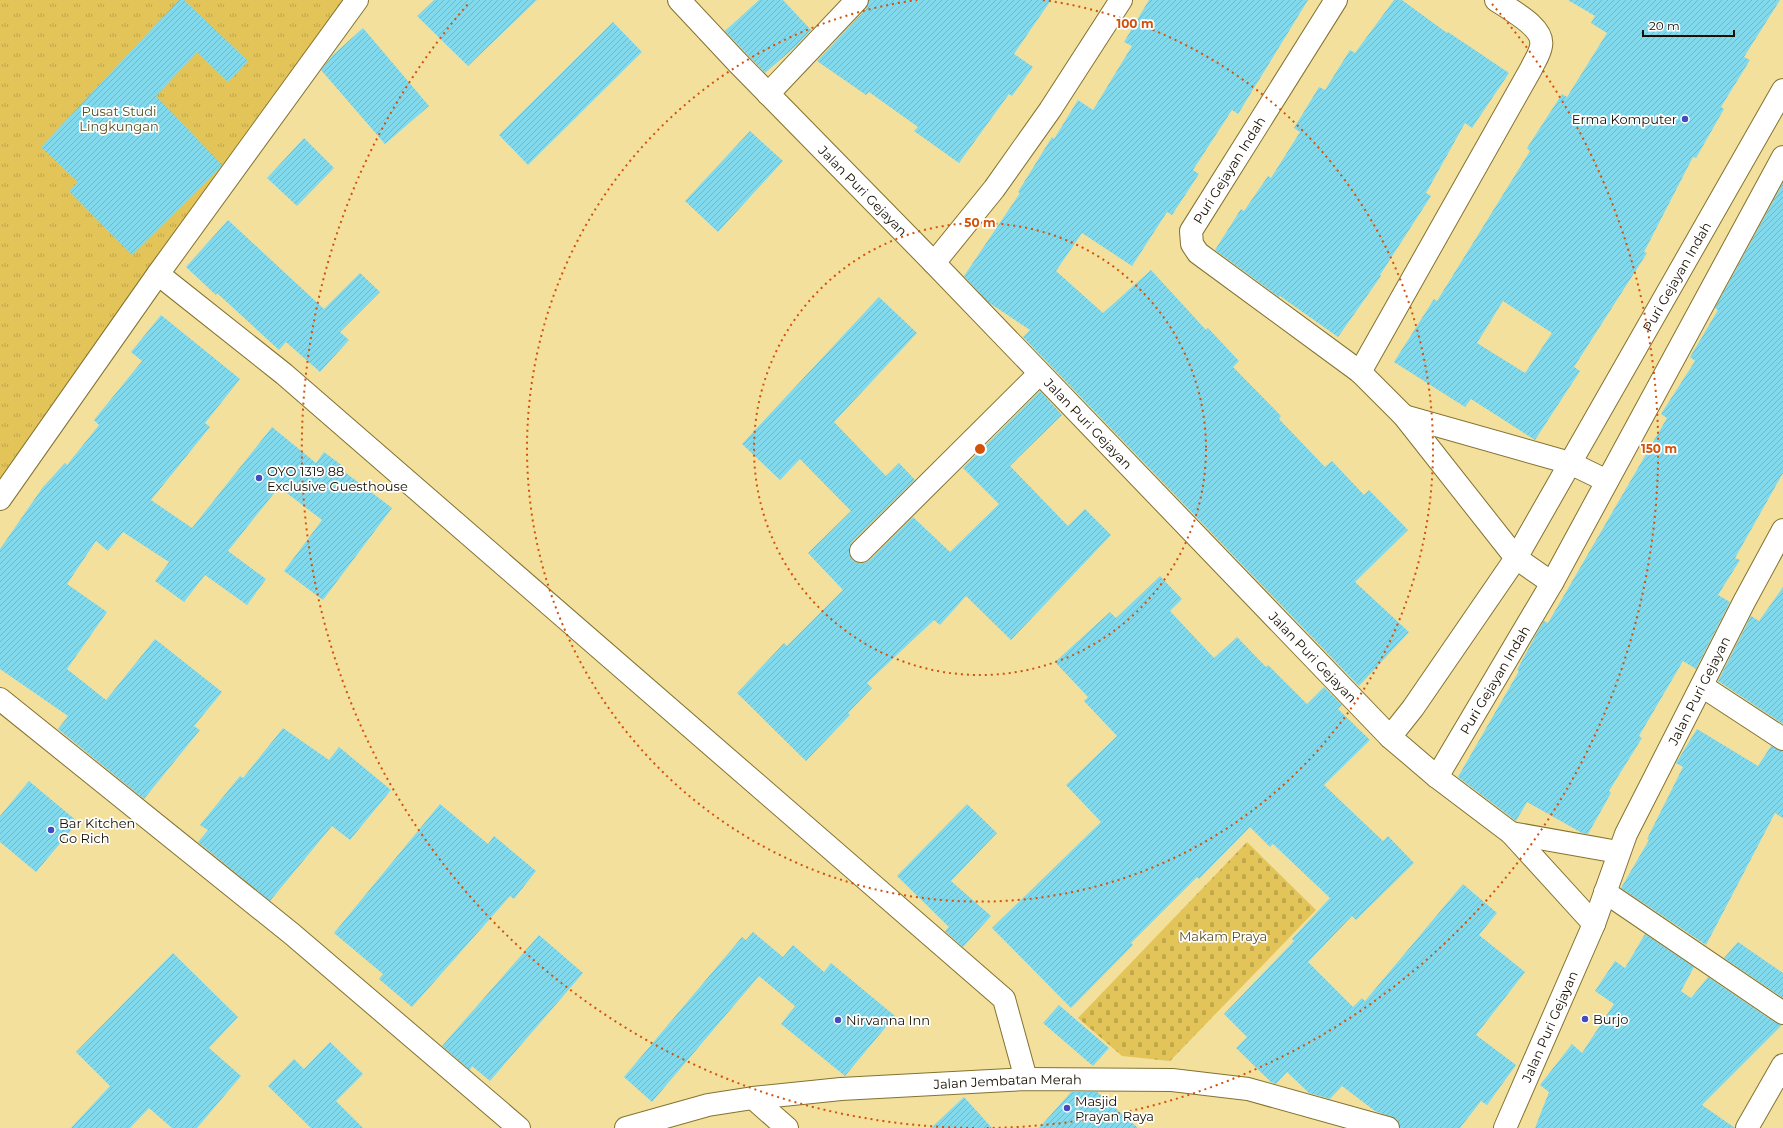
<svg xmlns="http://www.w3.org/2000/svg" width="1783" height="1128" viewBox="0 0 1783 1128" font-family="Montserrat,sans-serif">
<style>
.cemetery{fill:url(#cemetery-stones)}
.park{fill:url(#park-tufts)}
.building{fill:url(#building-hatch);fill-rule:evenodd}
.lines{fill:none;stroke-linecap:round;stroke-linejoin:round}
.minor-casing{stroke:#847230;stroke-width:24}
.minor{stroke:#fff;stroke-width:22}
.ring{fill:none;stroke:#d3520b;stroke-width:2;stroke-dasharray:2 4}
.poi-dot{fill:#424bbf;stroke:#fff;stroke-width:1.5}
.labels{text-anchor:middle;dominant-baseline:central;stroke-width:3.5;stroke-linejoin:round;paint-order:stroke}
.park-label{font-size:13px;fill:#5b4e1f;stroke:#fff}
.poi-label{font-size:13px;fill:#170f00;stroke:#fff;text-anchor:start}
.street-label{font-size:13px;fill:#170f00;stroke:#fff}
.centre{fill:#d3520b;stroke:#fff;stroke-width:2}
.ring-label{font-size:12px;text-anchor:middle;font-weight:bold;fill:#d3520b;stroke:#fff;stroke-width:3.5;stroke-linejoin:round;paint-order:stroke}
</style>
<defs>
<pattern id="cemetery-stones" width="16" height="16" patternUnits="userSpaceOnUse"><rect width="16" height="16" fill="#e2c458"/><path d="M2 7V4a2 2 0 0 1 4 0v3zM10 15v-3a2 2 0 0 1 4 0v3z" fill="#c1a74b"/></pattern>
<pattern id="park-tufts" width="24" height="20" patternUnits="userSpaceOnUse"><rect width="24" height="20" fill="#e2c458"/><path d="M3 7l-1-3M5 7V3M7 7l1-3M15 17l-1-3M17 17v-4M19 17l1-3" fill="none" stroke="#c1a74b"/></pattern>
<pattern id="building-hatch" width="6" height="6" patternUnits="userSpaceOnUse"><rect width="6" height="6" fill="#82d9ec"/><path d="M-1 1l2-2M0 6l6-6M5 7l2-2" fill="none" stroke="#70b9c9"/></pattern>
</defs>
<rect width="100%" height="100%" fill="#f3e09d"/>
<path class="cemetery" d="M 1247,842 L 1316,910 L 1170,1061 L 1122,1056 L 1078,1018 Z"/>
<path class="park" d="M 0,0 L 362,0 L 0,494 Z"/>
<path class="building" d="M 179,0 L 184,0 L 248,61 L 228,82 L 197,52 L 156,96 L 222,165 L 216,172 L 132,255 L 69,191 L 78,182 L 41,147 Z
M 434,0 L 537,0 L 468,66 L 417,16 Z
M 759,0 L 783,0 L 811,30 L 796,46 L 765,73 L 725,31 Z
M 869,0 L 1051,0 L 1014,54 L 1033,67 L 1012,96 L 1009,94 L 959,163 L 914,131 L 918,127 L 869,92 L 866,95 L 817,61 L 866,9 Z
M 1149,0 L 1308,0 L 1238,114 L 1232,110 L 1193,170 L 1199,174 L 1172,215 L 1167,212 L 1132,266 L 1082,233 L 1056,271 L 1103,313 L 1151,270 L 1206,330 L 1208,328 L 1239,361 L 1233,367 L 1281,416 L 1279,419 L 1325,467 L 1332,461 L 1364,495 L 1369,490 L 1408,530 L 1355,582 L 1409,632 L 1359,686 L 1023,337 L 1030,330 L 988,302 L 964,276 L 1020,193 L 1018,192 L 1052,137 L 1054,139 L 1078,100 L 1093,110 L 1132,46 L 1124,42 Z
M 1394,0 L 1402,0 L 1447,33 L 1448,32 L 1509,73 L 1472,128 L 1465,123 L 1426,193 L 1431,196 L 1380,275 L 1381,276 L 1338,337 L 1280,296 L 1279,297 L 1215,250 L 1241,209 L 1244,211 L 1268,176 L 1271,178 L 1300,132 L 1294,128 L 1319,87 L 1325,90 L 1350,50 L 1355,53 Z
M 1568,0 L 1780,0 L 1744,57 L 1750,60 L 1721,107 L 1724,109 L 1696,158 L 1693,157 L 1644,252 L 1647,253 L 1574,367 L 1580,371 L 1535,440 L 1471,399 L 1465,407 L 1394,362 L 1434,299 L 1437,301 L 1530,151 L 1527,148 L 1562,94 L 1567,97 L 1607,33 L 1591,23 L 1595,16 ZM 1503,301 L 1552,333 L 1525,373 L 1477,343 Z
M 613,22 L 642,52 L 528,165 L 499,135 Z
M 363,28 L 429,106 L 385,144 L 321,70 L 333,55 Z
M 750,131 L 783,161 L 718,232 L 685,201 Z
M 304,138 L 334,168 L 297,206 L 267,178 Z
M 1783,183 L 1783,473 L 1735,558 L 1740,560 L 1718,595 L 1730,602 L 1696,669 L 1683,661 L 1639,736 L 1642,738 L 1609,791 L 1611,793 L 1588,834 L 1582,833 L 1527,802 L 1516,821 L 1458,777 L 1519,671 L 1517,670 L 1538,631 L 1544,621 L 1548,623 L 1667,418 L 1661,414 L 1695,361 L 1690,357 L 1718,310 L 1715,308 Z
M 228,220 L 324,309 L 360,273 L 380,292 L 340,332 L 349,340 L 320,372 L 286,342 L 279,350 L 217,293 L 216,295 L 186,267 Z
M 879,297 L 917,333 L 834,422 L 886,476 L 899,463 L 915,480 L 852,542 L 849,548 L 849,554 L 852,560 L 858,563 L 864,563 L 870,560 L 913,517 L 950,552 L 999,504 L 963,468 L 1040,391 L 1062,415 L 1010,466 L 1068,526 L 1085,509 L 1111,535 L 1011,640 L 966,596 L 940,625 L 934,620 L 867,683 L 872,688 L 848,713 L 850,715 L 806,761 L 737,693 L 784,643 L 787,646 L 843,590 L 808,553 L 851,511 L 800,459 L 780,480 L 742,444 Z
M 161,315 L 240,379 L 205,423 L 210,427 L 151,500 L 192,528 L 272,427 L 316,463 L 324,452 L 344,467 L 342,470 L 392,508 L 323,600 L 284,571 L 322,520 L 279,487 L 228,551 L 266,579 L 247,605 L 205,575 L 184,602 L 155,581 L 169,562 L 123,532 L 108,551 L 96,541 L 67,584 L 107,612 L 67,669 L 106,700 L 155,639 L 222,692 L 194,726 L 200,730 L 144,799 L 58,729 L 68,716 L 0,669 L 0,549 L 43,487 L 65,463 L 67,465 L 99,425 L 94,420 L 142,361 L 131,352 Z
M 1160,576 L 1182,599 L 1170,611 L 1214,658 L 1237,637 L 1266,667 L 1268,665 L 1307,704 L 1324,687 L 1342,705 L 1338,709 L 1370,740 L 1324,785 L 1383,841 L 1388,836 L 1414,863 L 1356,920 L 1352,916 L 1308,962 L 1353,1007 L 1362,998 L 1365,1001 L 1463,884 L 1497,913 L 1479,935 L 1525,972 L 1476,1035 L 1516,1065 L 1487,1105 L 1481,1101 L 1460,1128 L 1400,1128 L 1397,1119 L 1375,1111 L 1342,1086 L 1330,1099 L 1309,1093 L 1287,1072 L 1276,1084 L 1271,1082 L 1236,1048 L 1247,1037 L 1224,1014 L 1294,941 L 1292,939 L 1330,898 L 1273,844 L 1270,847 L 1250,827 L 1199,879 L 1197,877 L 1131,943 L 1133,945 L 1071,1008 L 992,928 L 1101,822 L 1066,785 L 1117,736 L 1084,701 L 1088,697 L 1055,662 L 1110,612 L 1116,618 Z
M 1783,587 L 1783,724 L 1718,681 L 1751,616 L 1759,621 Z
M 283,728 L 329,760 L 339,747 L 391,790 L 350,840 L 332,826 L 270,901 L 198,842 L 208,830 L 200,825 L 240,776 L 243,778 Z
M 1697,729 L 1758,766 L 1771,746 L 1783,751 L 1783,818 L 1775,813 L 1706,945 L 1621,888 L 1649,840 L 1647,839 L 1683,767 L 1676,763 Z
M 29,781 L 78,822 L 36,872 L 0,842 L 0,816 Z
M 440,804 L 488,844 L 494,836 L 536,871 L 514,899 L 510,896 L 412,1007 L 379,979 L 383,974 L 334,933 Z
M 967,804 L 997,833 L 951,881 L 991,916 L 963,947 L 945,931 L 949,927 L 897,876 Z
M 753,932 L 783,957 L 793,945 L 824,972 L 831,963 L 895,1016 L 845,1076 L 781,1024 L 795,1006 L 759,976 L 652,1102 L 624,1077 L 742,937 L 746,940 Z
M 1645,934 L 1694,967 L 1681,991 L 1691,998 L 1708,977 L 1776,1023 L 1782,1025 L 1702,1105 L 1735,1128 L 1535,1128 L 1549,1092 L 1540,1085 L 1572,1044 L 1582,1053 L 1614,1004 L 1595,991 L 1615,961 L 1625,968 Z
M 539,935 L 583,973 L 490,1081 L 472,1066 L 470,1070 L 442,1046 Z
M 1738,942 L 1783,973 L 1783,998 L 1724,958 Z
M 173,953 L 238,1017 L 209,1048 L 241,1076 L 197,1128 L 172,1128 L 149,1108 L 130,1128 L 71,1128 L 110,1086 L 76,1052 Z
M 1059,1005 L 1109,1048 L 1093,1066 L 1043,1023 Z
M 330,1042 L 363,1074 L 336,1101 L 363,1128 L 311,1128 L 268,1086 L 294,1059 L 304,1069 Z
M 1071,1092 L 1097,1092 L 1138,1128 L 1039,1128 Z
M 964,1097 L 992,1128 L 931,1128 Z"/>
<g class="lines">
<defs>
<g id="minor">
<path id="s1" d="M 679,0 L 737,62 L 934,263 L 1390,737 L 1437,777 L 1511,833 L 1594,924"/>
<path d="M 1336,0 L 1191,231 L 1192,244 L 1198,253 L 1360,372 L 1404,416 L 1516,558 L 1552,583"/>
<path d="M 768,94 L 857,0"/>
<path d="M 934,263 L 994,189 L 1050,110 L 1121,0"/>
<path d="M 158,274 L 284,374 L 1004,999 L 1026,1079"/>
<path d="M 1360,372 L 1531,69 C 1534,62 1540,54 1541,46 C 1545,27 1510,10 1496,0"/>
<path d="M 1404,416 L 1570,463 L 1607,481"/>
<path d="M 0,499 L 158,274 L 357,0"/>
<path d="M 861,551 L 1039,374"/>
<path d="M 1702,686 L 1783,739"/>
<path d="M 0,699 L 292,934 L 519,1128"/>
<path id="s2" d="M 1390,737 L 1413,708 L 1516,558 L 1783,90"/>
<path id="s3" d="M 1437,777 L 1552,583 L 1783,157"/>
<path d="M 1511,833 L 1618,852"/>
<path d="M 1605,892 L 1783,1013"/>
<path d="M 753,1098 L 787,1128"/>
<path id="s4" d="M 626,1128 L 708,1105 L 753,1098 L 841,1089 L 1026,1079 L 1172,1080 L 1248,1089 L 1388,1128"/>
<path id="s5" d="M 1505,1128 L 1594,924 L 1626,834 L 1744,602 L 1783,530"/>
<path d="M 1747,1128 L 1783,1065"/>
</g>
</defs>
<use href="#minor" class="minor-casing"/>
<use href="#minor" class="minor"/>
</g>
<g class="ring">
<circle cx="980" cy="449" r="226"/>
<path d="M1043 0A453 453 0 1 1 917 0"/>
<path d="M974 1128A679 679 0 0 1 468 4M1492 4A679 679 0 0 1 986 1128"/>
</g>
<g class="poi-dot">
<circle cx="1685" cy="119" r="4"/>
<circle cx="259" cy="478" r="4"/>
<circle cx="51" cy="830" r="4"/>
<circle cx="1585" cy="1019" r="4"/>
<circle cx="838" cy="1020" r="4"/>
<circle cx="1067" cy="1108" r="4"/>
</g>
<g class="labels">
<g class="park-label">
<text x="119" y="111">Pusat Studi<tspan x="119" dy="15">Lingkungan</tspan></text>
<text x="1223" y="936">Makam Praya</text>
</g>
<g class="poi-label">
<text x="1677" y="119" text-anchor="end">Erma Komputer</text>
<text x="267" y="471">OYO 1319 88<tspan x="267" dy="15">Exclusive Guesthouse</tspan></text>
<text x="59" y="823">Bar Kitchen<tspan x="59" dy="15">Go Rich</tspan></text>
<text x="1593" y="1019">Burjo</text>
<text x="846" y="1020">Nirvanna Inn</text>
<text x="1075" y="1101">Masjid<tspan x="1075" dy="15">Prayan Raya</tspan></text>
</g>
<g class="street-label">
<text transform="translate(1229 170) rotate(-58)">Puri Gejayan Indah</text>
<text stroke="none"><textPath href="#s1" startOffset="265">Jalan Puri Gejayan</textPath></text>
<text stroke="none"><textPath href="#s2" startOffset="543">Puri Gejayan Indah</textPath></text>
<text stroke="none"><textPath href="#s1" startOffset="589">Jalan Puri Gejayan</textPath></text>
<text stroke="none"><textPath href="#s1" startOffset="913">Jalan Puri Gejayan</textPath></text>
<text stroke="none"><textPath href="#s3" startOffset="113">Puri Gejayan Indah</textPath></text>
<text stroke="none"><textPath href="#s5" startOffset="479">Jalan Puri Gejayan</textPath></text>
<text stroke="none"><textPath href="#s5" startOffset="111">Jalan Puri Gejayan</textPath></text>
<text stroke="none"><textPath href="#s4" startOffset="386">Jalan Jembatan Merah</textPath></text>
</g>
</g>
<circle cx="980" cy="449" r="6" class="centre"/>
<g class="ring-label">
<text x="1135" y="28">100 m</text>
<text x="980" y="227">50 m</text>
<text x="1659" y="453">150 m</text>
</g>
<path d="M1643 30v6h91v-6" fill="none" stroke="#170f00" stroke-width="2"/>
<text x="1649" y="30" font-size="12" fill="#170f00" stroke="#ffffff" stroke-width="3" paint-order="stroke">20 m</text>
</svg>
